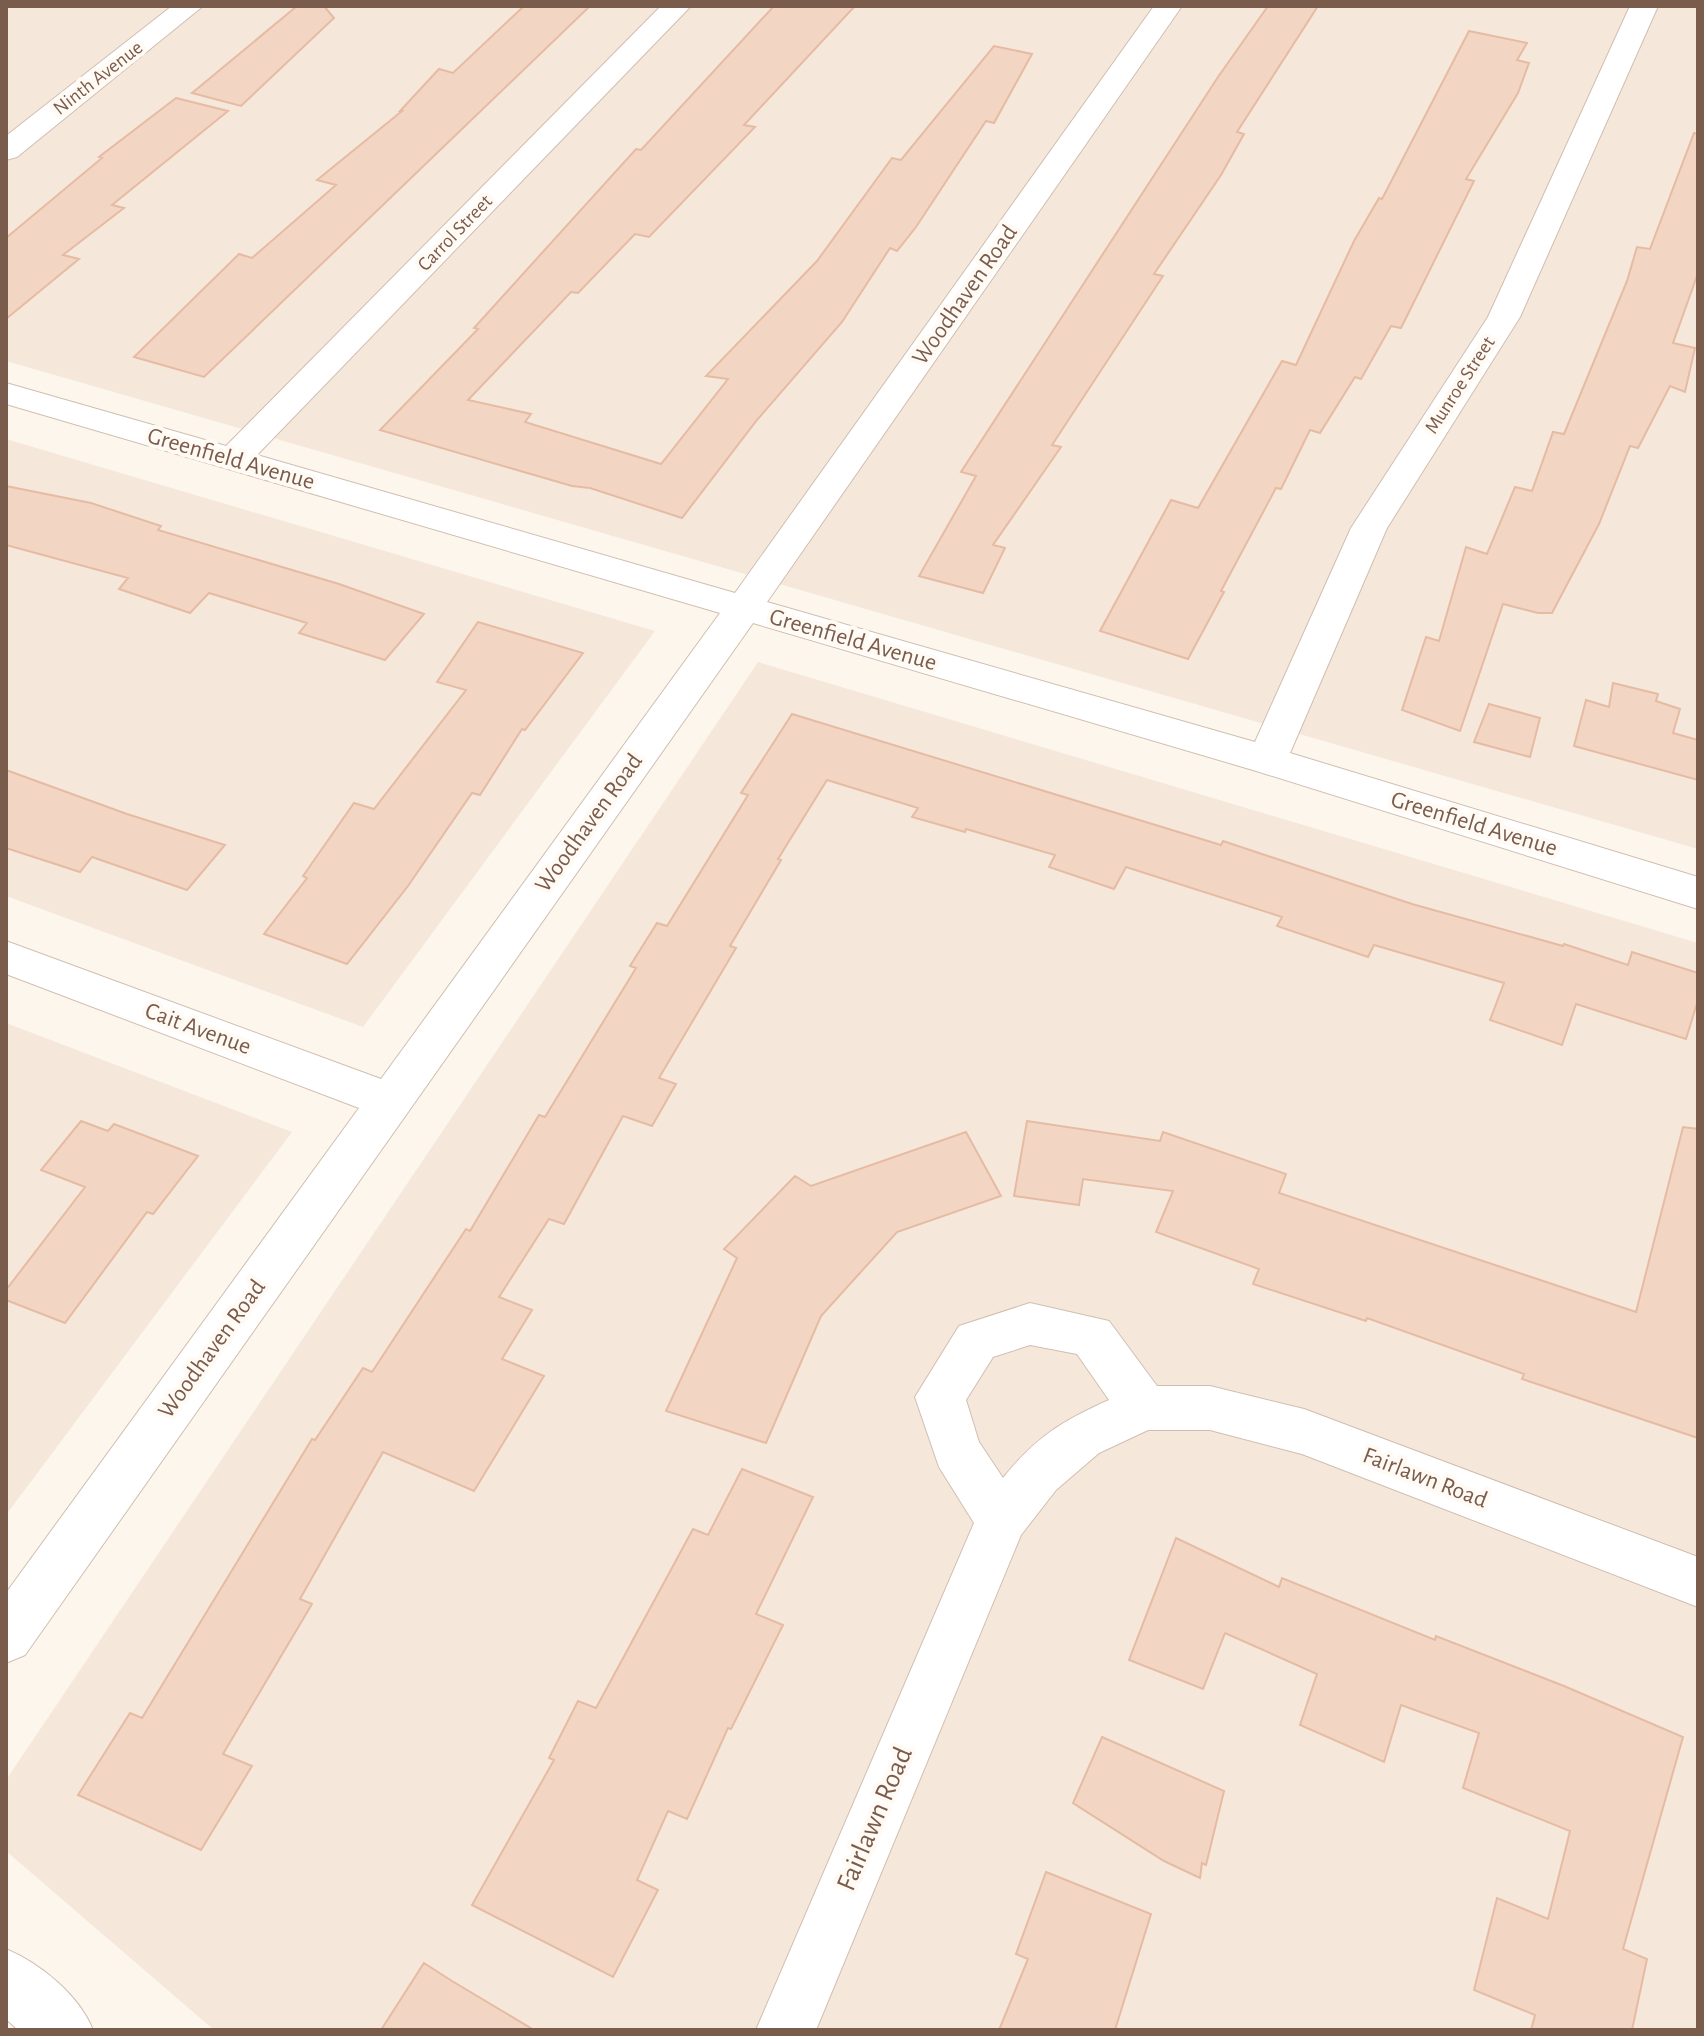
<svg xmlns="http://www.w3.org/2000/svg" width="1704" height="2036" viewBox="0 0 1704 2036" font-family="'Alegreya Sans',sans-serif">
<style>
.residential{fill:#f5e8da}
.building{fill:#f3d5c3;stroke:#e6bba3;stroke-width:2}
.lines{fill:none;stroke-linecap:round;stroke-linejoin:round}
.minor-casing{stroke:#d1beb0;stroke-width:2}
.minor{fill:#fff;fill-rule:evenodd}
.labels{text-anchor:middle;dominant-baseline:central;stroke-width:8;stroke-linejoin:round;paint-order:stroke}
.far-street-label{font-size:20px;fill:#7a5c4d;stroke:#fffaf3}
.street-label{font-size:24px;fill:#7a5c4d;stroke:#fffaf3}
.near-street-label{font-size:28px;fill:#7a5c4d;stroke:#fffaf3}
</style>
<rect width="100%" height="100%" fill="#fdf6ec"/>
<path class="residential" d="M 6,6 L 1698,6 L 1698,849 L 6,361 Z
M 6,439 L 655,631 L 363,1027 L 6,896 Z
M 758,662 L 1698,943 L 1698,2030 L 214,2030 L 6,1851 L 6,1780 Z
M 6,1023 L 292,1132 L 6,1515 Z"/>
<path class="building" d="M 297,6 L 324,6 L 334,18 L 241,106 L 192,93 Z
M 524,6 L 590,6 L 204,377 L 134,357 L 239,254 L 252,258 L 336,185 L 317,180 L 402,111 L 400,111 L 439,69 L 453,73 Z
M 774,6 L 855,6 L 744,125 L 755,127 L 649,237 L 635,234 L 578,293 L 571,292 L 468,400 L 531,414 L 525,422 L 661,464 L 728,379 L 706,376 L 817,261 L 892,158 L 901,160 L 994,46 L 1032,54 L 994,123 L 986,121 L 916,227 L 897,251 L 890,248 L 842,322 L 757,420 L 682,518 L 590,488 L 572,486 L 380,430 L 478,329 L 474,328 L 636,149 L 641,150 Z
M 1268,6 L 1318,6 L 1237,132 L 1244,134 L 1221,175 L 1154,274 L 1163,276 L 1052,445 L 1061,447 L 993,545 L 1005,548 L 983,593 L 919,576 L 976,476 L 961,472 L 1218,77 Z
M 1469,31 L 1527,43 L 1517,60 L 1529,63 L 1518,93 L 1466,179 L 1474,181 L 1401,328 L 1391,326 L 1361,379 L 1355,377 L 1320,433 L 1310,430 L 1281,489 L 1276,488 L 1221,591 L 1224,592 L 1188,659 L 1100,631 L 1171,500 L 1198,508 L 1282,361 L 1296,365 L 1354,241 L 1379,198 L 1382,199 Z
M 176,98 L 228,111 L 112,205 L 124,208 L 63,255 L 79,259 L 6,319 L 6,238 L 102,158 L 99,157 Z
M 1694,133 L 1698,134 L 1698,273 L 1673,343 L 1695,348 L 1685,392 L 1670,386 L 1638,448 L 1630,446 L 1599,524 L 1552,613 L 1538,613 L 1503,604 L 1460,731 L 1402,710 L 1426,637 L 1439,641 L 1466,547 L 1487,554 L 1515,487 L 1532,491 L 1553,432 L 1564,434 L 1627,281 L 1637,247 L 1650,249 Z
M 6,486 L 91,503 L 161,526 L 158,530 L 339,584 L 424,614 L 385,660 L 299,633 L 307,623 L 209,593 L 190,613 L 119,589 L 128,578 L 6,545 Z
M 478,622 L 583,653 L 525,730 L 522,729 L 480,795 L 472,793 L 408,886 L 347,964 L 264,934 L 307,878 L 303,876 L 354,803 L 374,809 L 466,690 L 437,682 Z
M 1613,683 L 1658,694 L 1656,701 L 1680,709 L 1673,733 L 1698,740 L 1698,780 L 1574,746 L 1586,700 L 1609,707 Z
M 1489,704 L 1540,718 L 1530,757 L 1474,742 Z
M 792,714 L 1221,845 L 1223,841 L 1412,904 L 1563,946 L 1564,944 L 1628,965 L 1632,952 L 1698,973 L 1698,1000 L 1686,1039 L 1576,1004 L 1562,1045 L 1490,1020 L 1504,983 L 1374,945 L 1368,957 L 1277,926 L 1282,917 L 1126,867 L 1114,889 L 1049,867 L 1055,855 L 966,829 L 965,832 L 912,817 L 918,808 L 827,780 L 778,859 L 781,860 L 730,946 L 736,948 L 659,1078 L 676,1084 L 652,1126 L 623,1116 L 564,1224 L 549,1219 L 499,1297 L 532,1310 L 502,1359 L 544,1376 L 474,1491 L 383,1452 L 300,1599 L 312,1604 L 223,1754 L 252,1766 L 201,1850 L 78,1795 L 130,1713 L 142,1718 L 312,1439 L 315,1440 L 363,1368 L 372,1372 L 466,1229 L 470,1231 L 539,1115 L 545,1117 L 636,968 L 630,966 L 657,923 L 667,926 L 748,795 L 741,793 Z
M 6,770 L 127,814 L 225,845 L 187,890 L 92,857 L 80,872 L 6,848 Z
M 81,1121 L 108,1131 L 114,1124 L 198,1156 L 153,1214 L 147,1212 L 65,1323 L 6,1300 L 6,1290 L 85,1187 L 41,1170 Z
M 1027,1121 L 1160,1141 L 1163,1132 L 1286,1174 L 1279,1193 L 1636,1312 L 1683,1127 L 1698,1129 L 1698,1438 L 1522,1379 L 1524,1374 L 1367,1318 L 1366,1321 L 1253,1284 L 1259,1269 L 1156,1232 L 1173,1191 L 1083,1179 L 1079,1205 L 1014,1196 Z
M 966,1132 L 1001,1196 L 897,1232 L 821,1316 L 766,1443 L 666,1411 L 737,1258 L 724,1249 L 795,1176 L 811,1186 Z
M 742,1469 L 813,1497 L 756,1614 L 783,1625 L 731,1729 L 728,1728 L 687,1819 L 668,1811 L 637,1880 L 658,1890 L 613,1977 L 472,1905 L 554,1760 L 549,1758 L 578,1701 L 596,1708 L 693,1529 L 708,1535 Z
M 1176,1538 L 1279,1587 L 1282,1578 L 1435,1640 L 1436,1636 L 1564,1686 L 1683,1737 L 1623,1949 L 1647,1959 L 1632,2030 L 1531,2030 L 1535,2015 L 1474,1990 L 1497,1898 L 1548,1919 L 1570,1831 L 1463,1788 L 1479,1733 L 1401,1705 L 1384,1762 L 1300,1725 L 1317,1674 L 1225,1633 L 1203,1689 L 1129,1660 Z
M 1102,1737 L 1224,1791 L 1206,1865 L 1202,1863 L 1200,1878 L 1164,1861 L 1073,1803 Z
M 1046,1872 L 1151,1914 L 1115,2030 L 999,2030 L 1028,1959 L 1016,1954 Z
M 424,1963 L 452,1981 L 534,2030 L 381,2030 Z"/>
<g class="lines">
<defs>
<path id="minor" d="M 172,6 L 203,6 L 17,157 L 6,160 L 6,136 Z
M 661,6 L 691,6 L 257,455 L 735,593 L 1154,6 L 1182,6 L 767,602 L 1255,742 L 1351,528 L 1488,317 L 1630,6 L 1658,6 L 1520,317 L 1387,528 L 1290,753 L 1698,877 L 1698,909 L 1253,770 L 753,623 L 25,1655 L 6,1663 L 6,1593 L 359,1108 L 6,974 L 6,941 L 381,1079 L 720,613 L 6,404 L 6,383 L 226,446 Z
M 1030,1303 L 1109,1321 L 1157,1386 L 1210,1386 L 1304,1409 L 1698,1557 L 1698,1607 L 1302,1454 L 1210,1430 L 1148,1430 L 1099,1453 L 1056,1490 L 1021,1535 L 816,2030 L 756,2030 L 974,1523 L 939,1467 L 915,1397 L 959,1326 ZM 1030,1345 L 1077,1354 L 1109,1400 C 1062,1421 1036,1437 1003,1478 L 979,1442 L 966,1400 L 993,1357 Z
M 6,1949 C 41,1964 79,1995 93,2030 L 18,2030 L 6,2019 Z"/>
</defs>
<use href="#minor" class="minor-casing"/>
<use href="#minor" class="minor"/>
</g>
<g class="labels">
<g class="far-street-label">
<text transform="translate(98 78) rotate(-38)">Ninth Avenue</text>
<text transform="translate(455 233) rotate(-46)">Carrol Street</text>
<text transform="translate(1460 385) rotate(-57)">Munroe Street</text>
</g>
<g class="street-label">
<text transform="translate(965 295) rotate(-55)">Woodhaven Road</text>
<text transform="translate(231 459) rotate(16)">Greenfield Avenue</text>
<text transform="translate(853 640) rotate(16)">Greenfield Avenue</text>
<text transform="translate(589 823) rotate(-54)">Woodhaven Road</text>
<text transform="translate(1474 824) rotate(17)">Greenfield Avenue</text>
<text transform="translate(198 1029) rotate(20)">Cait Avenue</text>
<text transform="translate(212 1349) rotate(-54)">Woodhaven Road</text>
<text transform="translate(1425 1478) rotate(21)">Fairlawn Road</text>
</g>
<g class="near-street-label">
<text transform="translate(875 1819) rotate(-67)">Fairlawn Road</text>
</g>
</g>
<rect width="1704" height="2036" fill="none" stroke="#7a5c4d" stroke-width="16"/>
</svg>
